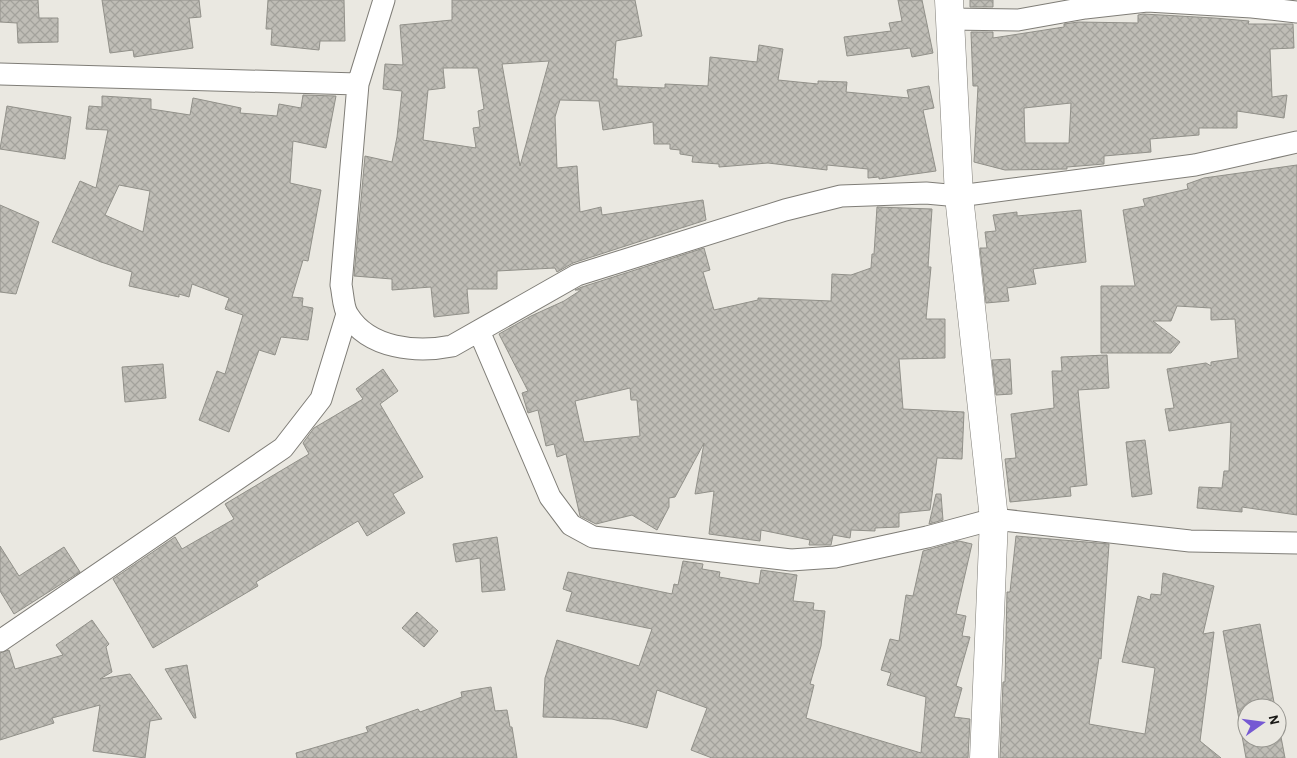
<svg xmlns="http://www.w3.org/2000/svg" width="1297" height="758" viewBox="0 0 1297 758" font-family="'Alegreya Sans',sans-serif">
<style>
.building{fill:url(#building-cross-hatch);stroke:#919089;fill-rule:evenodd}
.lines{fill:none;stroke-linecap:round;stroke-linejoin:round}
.minor-casing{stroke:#7f7d77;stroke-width:23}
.secondary-casing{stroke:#7f7d77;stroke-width:29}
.minor{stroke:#fff;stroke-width:21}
.secondary{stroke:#fff;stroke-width:28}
</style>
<defs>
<pattern id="building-cross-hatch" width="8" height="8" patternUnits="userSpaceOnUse" patternTransform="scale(1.25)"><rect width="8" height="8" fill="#bfbdb6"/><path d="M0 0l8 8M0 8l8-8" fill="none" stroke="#a3a29c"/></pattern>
</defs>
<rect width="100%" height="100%" fill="#eae8e1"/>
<path class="building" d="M 0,0 L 38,0 L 39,18 L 58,18 L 58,42 L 18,43 L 17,23 L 0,22 Z
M 102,0 L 199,0 L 201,17 L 189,18 L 193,48 L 134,57 L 133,50 L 110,53 Z
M 268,0 L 344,0 L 345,41 L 320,41 L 319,50 L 271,45 L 272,29 L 266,29 Z
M 452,0 L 635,0 L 642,36 L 616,41 L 613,79 L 617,79 L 617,86 L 665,88 L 665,84 L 708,86 L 710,57 L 757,62 L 759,45 L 783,49 L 778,80 L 818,84 L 818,81 L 847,82 L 846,92 L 909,98 L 907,90 L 929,86 L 934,108 L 923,110 L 936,171 L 879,179 L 879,177 L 868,178 L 868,169 L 827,165 L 827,170 L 768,163 L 719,167 L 719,164 L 692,162 L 693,156 L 680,154 L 680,150 L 670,149 L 670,144 L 654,144 L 653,122 L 603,130 L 599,101 L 560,100 L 555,117 L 557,168 L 577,166 L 580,212 L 601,207 L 602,215 L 703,200 L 706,220 L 573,263 L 557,272 L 555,268 L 497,271 L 497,289 L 467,289 L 469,313 L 434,317 L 431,287 L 392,290 L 392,279 L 354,276 L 365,156 L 392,162 L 397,137 L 402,91 L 383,89 L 385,64 L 403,65 L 400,25 L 452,20 ZM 549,61 L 520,166 L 502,64 ZM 443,68 L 478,68 L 484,109 L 478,111 L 480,127 L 473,128 L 476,148 L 423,140 L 428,90 L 445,88 Z
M 898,0 L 922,0 L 933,53 L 912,57 L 910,48 L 847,56 L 844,37 L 891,31 L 889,23 L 902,21 Z
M 970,0 L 993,0 L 993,7 L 970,7 Z
M 1143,14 L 1214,18 L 1249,21 L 1248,24 L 1293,24 L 1294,48 L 1270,49 L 1272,97 L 1287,95 L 1284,118 L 1237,111 L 1237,128 L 1199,128 L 1199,135 L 1150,139 L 1151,152 L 1104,156 L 1104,164 L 1067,167 L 1067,169 L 1005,170 L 974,162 L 978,86 L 973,86 L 971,32 L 993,32 L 993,38 L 1064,27 L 1064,24 L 1078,22 L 1138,23 L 1138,15 ZM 1071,103 L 1069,143 L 1025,143 L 1024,108 Z
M 303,95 L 336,96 L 326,148 L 293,141 L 290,183 L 321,190 L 308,261 L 303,260 L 292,297 L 303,298 L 302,306 L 313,308 L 308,340 L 281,337 L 275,355 L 259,350 L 229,432 L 199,420 L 217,371 L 225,374 L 243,315 L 225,309 L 229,298 L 192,284 L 189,297 L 179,294 L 179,297 L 129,286 L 132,272 L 101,262 L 52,242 L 80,181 L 96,188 L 108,130 L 86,129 L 89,106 L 102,107 L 102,96 L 151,99 L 151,109 L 190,115 L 193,98 L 241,108 L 240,113 L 277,116 L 279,104 L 301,108 ZM 119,185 L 150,191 L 143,232 L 105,215 Z
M 7,106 L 71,117 L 65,159 L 0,149 Z
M 1297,165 L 1297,515 L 1242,507 L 1242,512 L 1197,508 L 1199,487 L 1222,488 L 1224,471 L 1229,471 L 1231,422 L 1169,431 L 1165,409 L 1174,408 L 1167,369 L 1206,363 L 1211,366 L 1211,362 L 1238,358 L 1235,319 L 1211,320 L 1211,308 L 1177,306 L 1171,321 L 1153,321 L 1180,342 L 1171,353 L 1101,353 L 1101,286 L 1135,286 L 1123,210 L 1145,206 L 1143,199 L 1188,189 L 1187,184 L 1204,178 Z
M 0,205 L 39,222 L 16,294 L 0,292 Z
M 877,207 L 932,209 L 928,267 L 931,267 L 926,319 L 945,319 L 945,358 L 899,359 L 903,409 L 964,412 L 962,459 L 937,458 L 930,510 L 899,513 L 899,527 L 875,528 L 875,531 L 851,530 L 850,538 L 833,535 L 831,545 L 809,545 L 810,540 L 761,530 L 760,541 L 709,534 L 714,491 L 695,494 L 704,443 L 675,497 L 669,498 L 669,507 L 657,530 L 632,515 L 596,524 L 580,516 L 566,454 L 557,457 L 554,444 L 546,446 L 538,410 L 528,413 L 522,393 L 528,391 L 499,334 L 531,316 L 564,301 L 581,290 L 575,290 L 582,287 L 704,248 L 710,270 L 703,272 L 714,310 L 758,300 L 758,298 L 831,301 L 832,274 L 851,275 L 871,268 L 872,254 L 874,254 ZM 630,388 L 631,400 L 637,400 L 640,436 L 584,442 L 575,401 Z
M 1081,210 L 1086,262 L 1033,269 L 1036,284 L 1007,288 L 1009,301 L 986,303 L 980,248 L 987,248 L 985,232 L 996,231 L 993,215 L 1017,212 L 1017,216 Z
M 1107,355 L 1109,388 L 1078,390 L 1087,485 L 1070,487 L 1071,496 L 1010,502 L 1005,459 L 1016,458 L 1011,414 L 1054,408 L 1052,371 L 1062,371 L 1061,357 Z
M 1010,359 L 1012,394 L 996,395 L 992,360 Z
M 163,364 L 166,398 L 125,402 L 122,367 Z
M 383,369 L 398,391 L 380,404 L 423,477 L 393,494 L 405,513 L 367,536 L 358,521 L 256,582 L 258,586 L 153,648 L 113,579 L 175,537 L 182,549 L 234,519 L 225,504 L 309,454 L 303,443 L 314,428 L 363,399 L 356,389 Z
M 1145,440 L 1152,494 L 1132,497 L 1126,442 Z
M 936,494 L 941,494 L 943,520 L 929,524 Z
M 1016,536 L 1109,544 L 1101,659 L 1099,658 L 1089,724 L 1145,734 L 1155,668 L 1122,662 L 1138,596 L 1150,600 L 1151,594 L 1161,595 L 1163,573 L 1214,586 L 1203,634 L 1214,632 L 1200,741 L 1221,758 L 1000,758 L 1003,682 L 1005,682 L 1007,592 L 1010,592 Z
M 497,537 L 505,590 L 482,592 L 480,558 L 456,562 L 453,544 Z
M 959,541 L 972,544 L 956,614 L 966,616 L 962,636 L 970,637 L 956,686 L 962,688 L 954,717 L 970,719 L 968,758 L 712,758 L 691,750 L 707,708 L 657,690 L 647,728 L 612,719 L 543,717 L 545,678 L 557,640 L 639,666 L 652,629 L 566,611 L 572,592 L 563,589 L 568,572 L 672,594 L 674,584 L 678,585 L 683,561 L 703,564 L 702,569 L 720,572 L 719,577 L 759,584 L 761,570 L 797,575 L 793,601 L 814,603 L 813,610 L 825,611 L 821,646 L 810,684 L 814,685 L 806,718 L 921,753 L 926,697 L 887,685 L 891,673 L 881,670 L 890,639 L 899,641 L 906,595 L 913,596 L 923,551 Z
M 0,546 L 19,576 L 64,547 L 80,572 L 14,614 L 0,591 Z
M 417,612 L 438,631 L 424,647 L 402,628 Z
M 92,620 L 109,644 L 106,647 L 112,672 L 100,679 L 130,674 L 162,719 L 150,721 L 145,758 L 93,751 L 100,705 L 52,718 L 54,723 L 0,740 L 0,653 L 9,650 L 15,669 L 63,655 L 56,645 Z
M 1260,624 L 1275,708 L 1247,708 L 1247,738 L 1277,738 L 1277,716 L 1285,758 L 1246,758 L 1223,631 Z
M 187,665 L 196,718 L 194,718 L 165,669 Z
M 491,687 L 495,711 L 507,710 L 510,727 L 512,727 L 517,758 L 297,758 L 296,753 L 368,732 L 366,727 L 418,709 L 420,712 L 462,697 L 461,692 Z"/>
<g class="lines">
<defs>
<path id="minor" d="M 384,0 L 358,84 L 341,285 C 343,293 343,308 348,315 C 369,349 417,353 452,346 L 577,275 L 785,210 L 841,196 L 926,193 L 959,196 L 1195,165 L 1297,142
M 949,19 L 1018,20 L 1085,8 L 1147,1 L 1252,7 L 1297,12
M 0,74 L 358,84
M 479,331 L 550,497 L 571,525 L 593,537 L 791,560 L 835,557 L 927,537 L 994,519 L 1190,541 L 1297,543
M 0,641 L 283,448 L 321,399 L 347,314"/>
<path id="secondary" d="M 949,0 L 959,196 L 994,519 L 984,758"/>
</defs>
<use href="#minor" class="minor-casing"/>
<use href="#secondary" class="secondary-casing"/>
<use href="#minor" class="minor"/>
<use href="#secondary" class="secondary"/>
</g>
<g transform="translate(1262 723) rotate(76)"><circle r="24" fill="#eae8e1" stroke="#96958f"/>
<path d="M0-4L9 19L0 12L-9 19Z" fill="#7659d3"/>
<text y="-8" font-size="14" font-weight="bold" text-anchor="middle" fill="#181815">N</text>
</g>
</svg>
